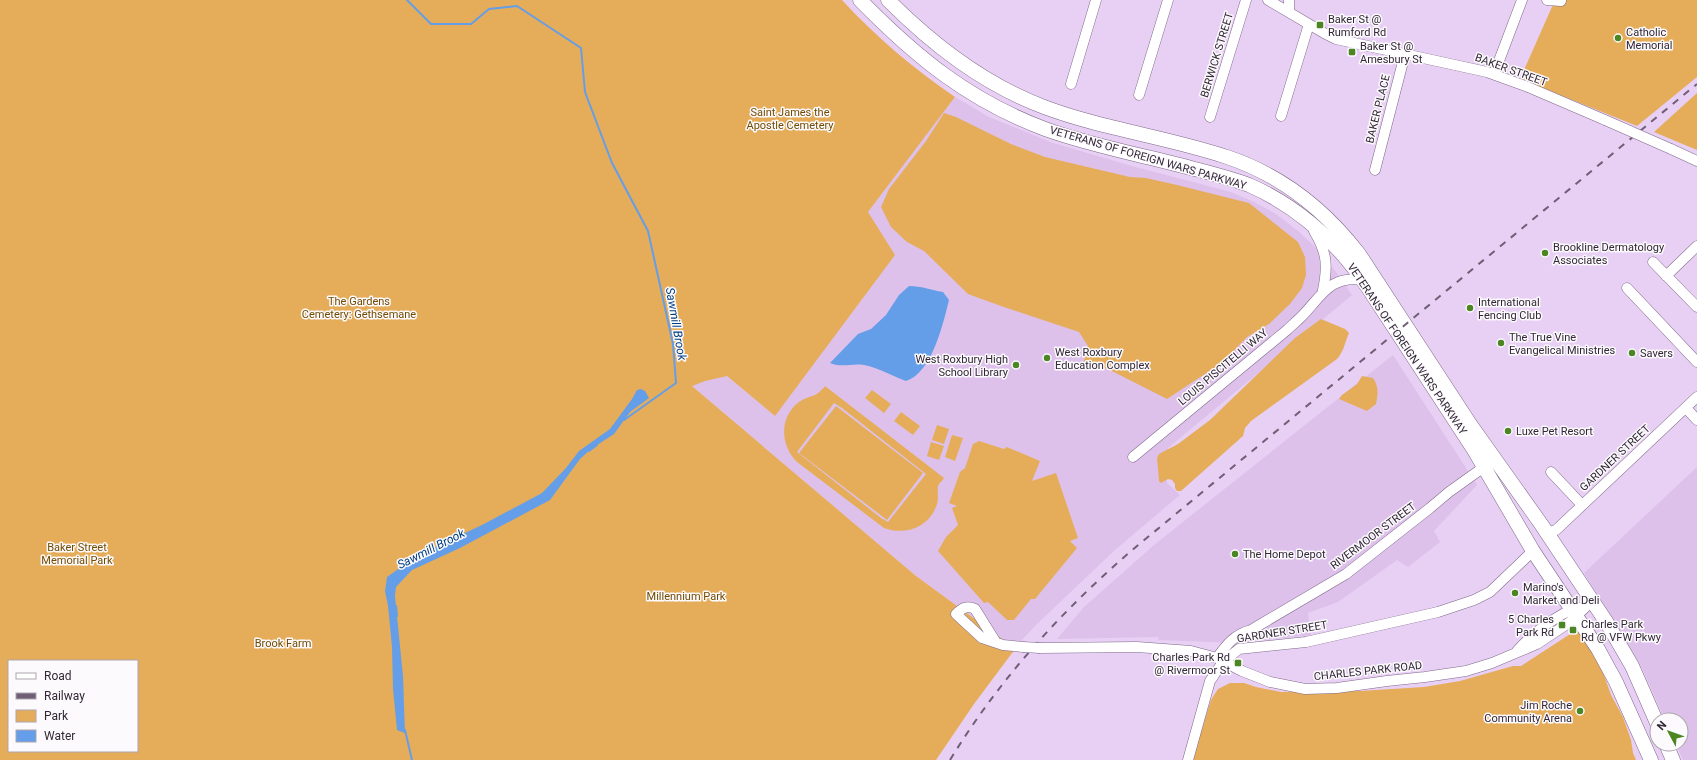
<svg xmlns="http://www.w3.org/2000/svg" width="1697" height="760" viewBox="0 0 1697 760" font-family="Roboto,sans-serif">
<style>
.built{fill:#ddc1eb}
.green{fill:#e5ad59;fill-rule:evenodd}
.water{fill:#659ee8}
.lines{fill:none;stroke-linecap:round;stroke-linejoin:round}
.stream{stroke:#659ee8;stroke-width:2}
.minor-casing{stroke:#7f698a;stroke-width:11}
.highway-casing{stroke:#7f698a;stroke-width:15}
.minor{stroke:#fff;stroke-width:10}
.highway{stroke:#fff;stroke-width:14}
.rail{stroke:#6e5f75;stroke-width:2;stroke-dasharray:7 7;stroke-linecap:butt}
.minor-bridge-casing{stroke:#7f698a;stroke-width:11;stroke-linecap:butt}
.minor-bridge{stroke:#fff;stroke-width:10}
.poi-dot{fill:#4c8622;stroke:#fcfafd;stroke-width:1.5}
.labels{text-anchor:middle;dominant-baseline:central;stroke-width:3;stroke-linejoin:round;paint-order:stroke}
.poi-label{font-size:11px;fill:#312735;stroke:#fcfafd;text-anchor:start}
.street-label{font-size:11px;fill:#312735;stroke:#fcfafd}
.park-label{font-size:11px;fill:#714b01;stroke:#fcfafd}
.water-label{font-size:12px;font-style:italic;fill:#003f80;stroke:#fcfafd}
</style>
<rect width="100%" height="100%" fill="#e8cff4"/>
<path class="built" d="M 955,97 L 989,117 L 1053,143 L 1132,166 L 1231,192 L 1254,202 L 1276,214 L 1298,231 L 1314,246 L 1336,272 L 1352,295 L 1168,448 L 1166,472 L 1167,483 L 1180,495 L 1116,549 L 1037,624 L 1021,641 L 1005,641 L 916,576 L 678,374 L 690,345 L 775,416 L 868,212 Z
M 1393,355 L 1477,485 L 1434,531 L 1440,542 L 1408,567 L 1397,560 L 1338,602 L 1308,613 L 1311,635 L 1236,643 L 1159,640 L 1158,637 L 1057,639 L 1083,608 L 1154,545 Z
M 1697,467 L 1697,760 L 1683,760 L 1676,744 L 1681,744 L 1681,720 L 1665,720 L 1642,668 L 1584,573 Z"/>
<path class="green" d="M 0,0 L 842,0 C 876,37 914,69 955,97 L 868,212 L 895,255 L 775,416 L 727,376 L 705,381 L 692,386 L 916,576 L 1005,641 L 1021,641 L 974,704 L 936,760 L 0,760 ZM 9,661 L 137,661 L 137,751 L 9,751 Z
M 1555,0 L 1697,0 L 1697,77 L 1637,126 L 1520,79 Z
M 1697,93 L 1697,150 L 1654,132 Z
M 944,113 L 956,117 L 1011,144 L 1045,157 L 1130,177 L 1146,178 L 1177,185 L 1249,203 L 1298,242 L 1305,257 L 1306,275 L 1302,288 L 1290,304 L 1269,324 L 1247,337 L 1223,362 L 1167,399 L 1108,369 L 1083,364 L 1088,346 L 1079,332 L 1001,306 L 968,294 L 924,251 L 907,242 L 891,227 L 881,207 L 889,189 L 926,141 Z
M 1321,319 L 1345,329 L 1349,333 C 1345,342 1344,351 1337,359 L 1251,421 L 1245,428 L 1243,436 L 1181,491 L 1177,491 L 1175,488 L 1175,484 L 1172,480 L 1168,479 L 1161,483 L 1159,481 L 1157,458 L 1159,454 L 1178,444 L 1210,420 L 1295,338 Z
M 1362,376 L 1373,378 C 1379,387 1378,394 1376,404 L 1367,411 L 1339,399 L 1342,395 L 1357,384 Z
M 825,386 L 944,478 C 943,480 939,483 938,486 C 937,491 939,498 937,504 C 930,527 906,536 884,528 L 797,462 C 780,445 779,417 799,402 C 811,394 815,399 825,386 ZM 834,403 L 842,408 L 926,474 L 888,522 L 881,518 L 797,452 Z
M 872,390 L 891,404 L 884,413 L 865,398 Z
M 836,406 L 923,473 L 887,520 L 799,453 Z
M 901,412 L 920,426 L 913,435 L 894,421 Z
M 937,425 L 949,429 L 944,444 L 932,440 Z
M 952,435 L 963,438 L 955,461 L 945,457 Z
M 979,441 L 1004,449 L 1007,447 L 1040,461 L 1032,481 L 1056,473 L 1078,538 L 1070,541 L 1077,548 L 1035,599 L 1031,599 L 1014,620 L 1007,620 L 988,602 L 984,603 L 938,551 L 946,537 L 958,525 L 952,508 L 957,506 L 949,503 L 960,472 L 965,468 L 973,444 Z
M 931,442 L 944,446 L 939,460 L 927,456 Z
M 1581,627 L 1600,664 L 1611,695 L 1623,717 L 1631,740 L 1633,753 L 1636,760 L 1192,760 L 1211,700 L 1218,689 L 1230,683 L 1244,683 L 1256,687 L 1281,692 L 1360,691 L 1424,687 L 1460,681 L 1513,666 L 1521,666 Z"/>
<path class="water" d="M 909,286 C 921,286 931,290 943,292 L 949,300 C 943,324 932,373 906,381 C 892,376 879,368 864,365 C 853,363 840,368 830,363 L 858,334 L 871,329 L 886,315 L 899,295 Z
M 641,389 L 645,391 L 649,398 L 630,412 L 614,434 L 591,449 L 580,459 L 550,500 L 460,548 L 412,570 L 396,587 L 395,596 L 403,676 L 405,733 L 397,730 L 393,689 L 392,647 L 388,606 L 385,591 L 387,577 L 418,555 L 482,525 L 542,493 L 566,468 L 579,451 L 610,429 L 632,399 L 637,390 Z"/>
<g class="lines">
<path class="stream" d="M 407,0 L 431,24 L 471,24 L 489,9 L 517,6 L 581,48 L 585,92 L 612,163 L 648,231 L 673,344 L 676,383 L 624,420
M 589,451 L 597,445
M 542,503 L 550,498
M 396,606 L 397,616
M 405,730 L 412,760"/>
<defs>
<path id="minor" d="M 1268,0 L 1324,33 L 1336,39 L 1487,72 L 1528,87 L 1605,120
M 1289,0 L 1289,12
M 1547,0 L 1561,1
M 1494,74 L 1522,0
M 1071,84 L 1096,0
M 1139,95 L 1168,0
M 1281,116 L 1309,24
M 1210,117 L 1246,0
M 1671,149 L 1697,161
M 1375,170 L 1405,54
M 1314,231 C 1327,252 1328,266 1323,290
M 1653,262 L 1697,307
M 1666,276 L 1697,246
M 1627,288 L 1697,362
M 1686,408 L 1697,420
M 1133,457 L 1287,330 C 1291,326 1296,322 1301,317 C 1321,297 1329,275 1363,280
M 1551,472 L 1582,505
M 1547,533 L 1556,530 L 1697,397
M 995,641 L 975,609 C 967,605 962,608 956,614 L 982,638 L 1003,645 L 1023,647
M 1040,648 L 1137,647 L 1191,651 L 1217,658 L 1242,671 L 1270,682 L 1305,689 L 1337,688 L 1387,681 L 1425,677 L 1466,671 L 1492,663 L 1537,644 L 1570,622 L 1592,601
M 1517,651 C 1534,632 1554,617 1577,607
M 1217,658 C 1226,645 1235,634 1251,630 L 1346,574 L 1430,508 L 1449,492 L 1484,467
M 1224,661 L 1239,649 L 1306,642 L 1438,612 L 1474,600 L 1490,592 L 1533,551
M 1188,760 L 1210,681 L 1227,656"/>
<path id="highway" d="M 860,0 C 916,57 968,100 1045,129 C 1092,146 1142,155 1191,168 C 1210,173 1230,178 1249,185 C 1299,207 1339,244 1369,289 L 1474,450 L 1533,551 L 1598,649 L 1616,682 L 1651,760
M 888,0 C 933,45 983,84 1044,107 C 1103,129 1167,137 1227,157 C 1281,175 1325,210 1359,254 L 1470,424 L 1541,524 L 1607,623 L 1632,666 L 1657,723
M 1666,744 L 1673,760"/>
</defs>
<use href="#minor" class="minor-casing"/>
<use href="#highway" class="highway-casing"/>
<use href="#minor" class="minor"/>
<use href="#highway" class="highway"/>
<path class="rail" d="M 950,760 C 1000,678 1064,608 1137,546 L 1697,84"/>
<defs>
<path id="minor-bridge" d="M 1605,120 L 1671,149
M 1023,647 L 1040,648"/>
</defs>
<use href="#minor-bridge" class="minor-bridge-casing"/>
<use href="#minor-bridge" class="minor-bridge"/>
</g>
<g class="poi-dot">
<rect x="1316" y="21" width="8" height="8" rx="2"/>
<circle cx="1618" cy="38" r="4"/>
<rect x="1348" y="48" width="8" height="8" rx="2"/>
<circle cx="1545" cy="253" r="4"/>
<circle cx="1470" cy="308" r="4"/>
<circle cx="1501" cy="343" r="4"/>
<circle cx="1632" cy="353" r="4"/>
<circle cx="1047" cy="358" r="4"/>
<circle cx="1016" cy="365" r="4"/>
<circle cx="1508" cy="431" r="4"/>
<circle cx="1235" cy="554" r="4"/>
<circle cx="1515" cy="593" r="4"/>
<rect x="1558" y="621" width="8" height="8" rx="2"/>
<rect x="1569" y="626" width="8" height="8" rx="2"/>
<rect x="1234" y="659" width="8" height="8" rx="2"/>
<circle cx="1580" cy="711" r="4"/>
</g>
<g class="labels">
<g class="poi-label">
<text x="1328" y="19">Baker St @<tspan x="1328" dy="13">Rumford Rd</tspan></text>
<text x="1626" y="32">Catholic<tspan x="1626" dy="13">Memorial</tspan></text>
<text x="1360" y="46">Baker St @<tspan x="1360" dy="13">Amesbury St</tspan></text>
<text x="1553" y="247">Brookline Dermatology<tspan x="1553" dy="13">Associates</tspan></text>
<text x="1478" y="302">International<tspan x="1478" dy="13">Fencing Club</tspan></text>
<text x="1509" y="337">The True Vine<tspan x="1509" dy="13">Evangelical Ministries</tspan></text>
<text x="1055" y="352">West Roxbury<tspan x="1055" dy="13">Education Complex</tspan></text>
<text x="1640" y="353">Savers</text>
<text x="1008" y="359" text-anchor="end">West Roxbury High<tspan x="1008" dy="13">School Library</tspan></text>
<text x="1516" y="431">Luxe Pet Resort</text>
<text x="1243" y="554">The Home Depot</text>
<text x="1523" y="587">Marino's<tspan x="1523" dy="13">Market and Deli</tspan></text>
<text x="1554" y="619" text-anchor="end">5 Charles<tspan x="1554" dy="13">Park Rd</tspan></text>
<text x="1581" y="624">Charles Park<tspan x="1581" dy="13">Rd @ VFW Pkwy</tspan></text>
<text x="1230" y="657" text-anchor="end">Charles Park Rd<tspan x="1230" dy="13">@ Rivermoor St</tspan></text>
<text x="1572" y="705" text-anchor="end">Jim Roche<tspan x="1572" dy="13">Community Arena</tspan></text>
</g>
<g class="street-label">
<text transform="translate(1217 55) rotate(-73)">BERWICK STREET</text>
<text transform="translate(1511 70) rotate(20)">BAKER STREET</text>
<text transform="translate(1378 109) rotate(-76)">BAKER PLACE</text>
<text transform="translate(1148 158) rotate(16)">VETERANS OF FOREIGN WARS PARKWAY</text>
<text transform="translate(1407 349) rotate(56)">VETERANS OF FOREIGN WARS PARKWAY</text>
<text transform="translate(1223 367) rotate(-40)">LOUIS PISCITELLI WAY</text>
<text transform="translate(1615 458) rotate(-43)">GARDNER STREET</text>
<text transform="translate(1373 536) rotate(-37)">RIVERMOOR STREET</text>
<text transform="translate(1282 632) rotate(-9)">GARDNER STREET</text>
<text transform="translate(1368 671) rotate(-6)">CHARLES PARK ROAD</text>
</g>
<g class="park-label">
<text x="790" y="112">Saint James the<tspan x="790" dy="13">Apostle Cemetery</tspan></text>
<text x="359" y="301">The Gardens<tspan x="359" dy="13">Cemetery: Gethsemane</tspan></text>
<text x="77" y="547">Baker Street<tspan x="77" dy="13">Memorial Park</tspan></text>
<text x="686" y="596">Millennium Park</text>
<text x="283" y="643">Brook Farm</text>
</g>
<g class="water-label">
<text transform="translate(676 324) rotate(80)">Sawmill Brook</text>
<text transform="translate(431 549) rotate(-27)">Sawmill Brook</text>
</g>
</g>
<rect x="8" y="660" width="130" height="92" fill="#fcfafd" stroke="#aba6ad"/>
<rect x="16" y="673" width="20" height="6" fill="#ffffff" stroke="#aba6ad"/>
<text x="44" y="680" font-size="12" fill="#312735">Road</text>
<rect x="16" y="693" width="20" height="6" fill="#6e5f75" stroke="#aba6ad"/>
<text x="44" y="700" font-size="12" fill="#312735">Railway</text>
<rect x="16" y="710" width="20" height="12" fill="#e5ad59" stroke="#aba6ad"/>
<text x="44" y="720" font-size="12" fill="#312735">Park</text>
<rect x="16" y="730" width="20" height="12" fill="#659ee8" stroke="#aba6ad"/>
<text x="44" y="740" font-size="12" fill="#312735">Water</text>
<g transform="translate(1669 732) rotate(311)"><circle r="19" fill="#fcfafd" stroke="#aba6ad"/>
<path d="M0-3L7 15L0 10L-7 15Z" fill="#4c8622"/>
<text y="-6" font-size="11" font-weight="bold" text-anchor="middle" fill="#312735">N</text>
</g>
</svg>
